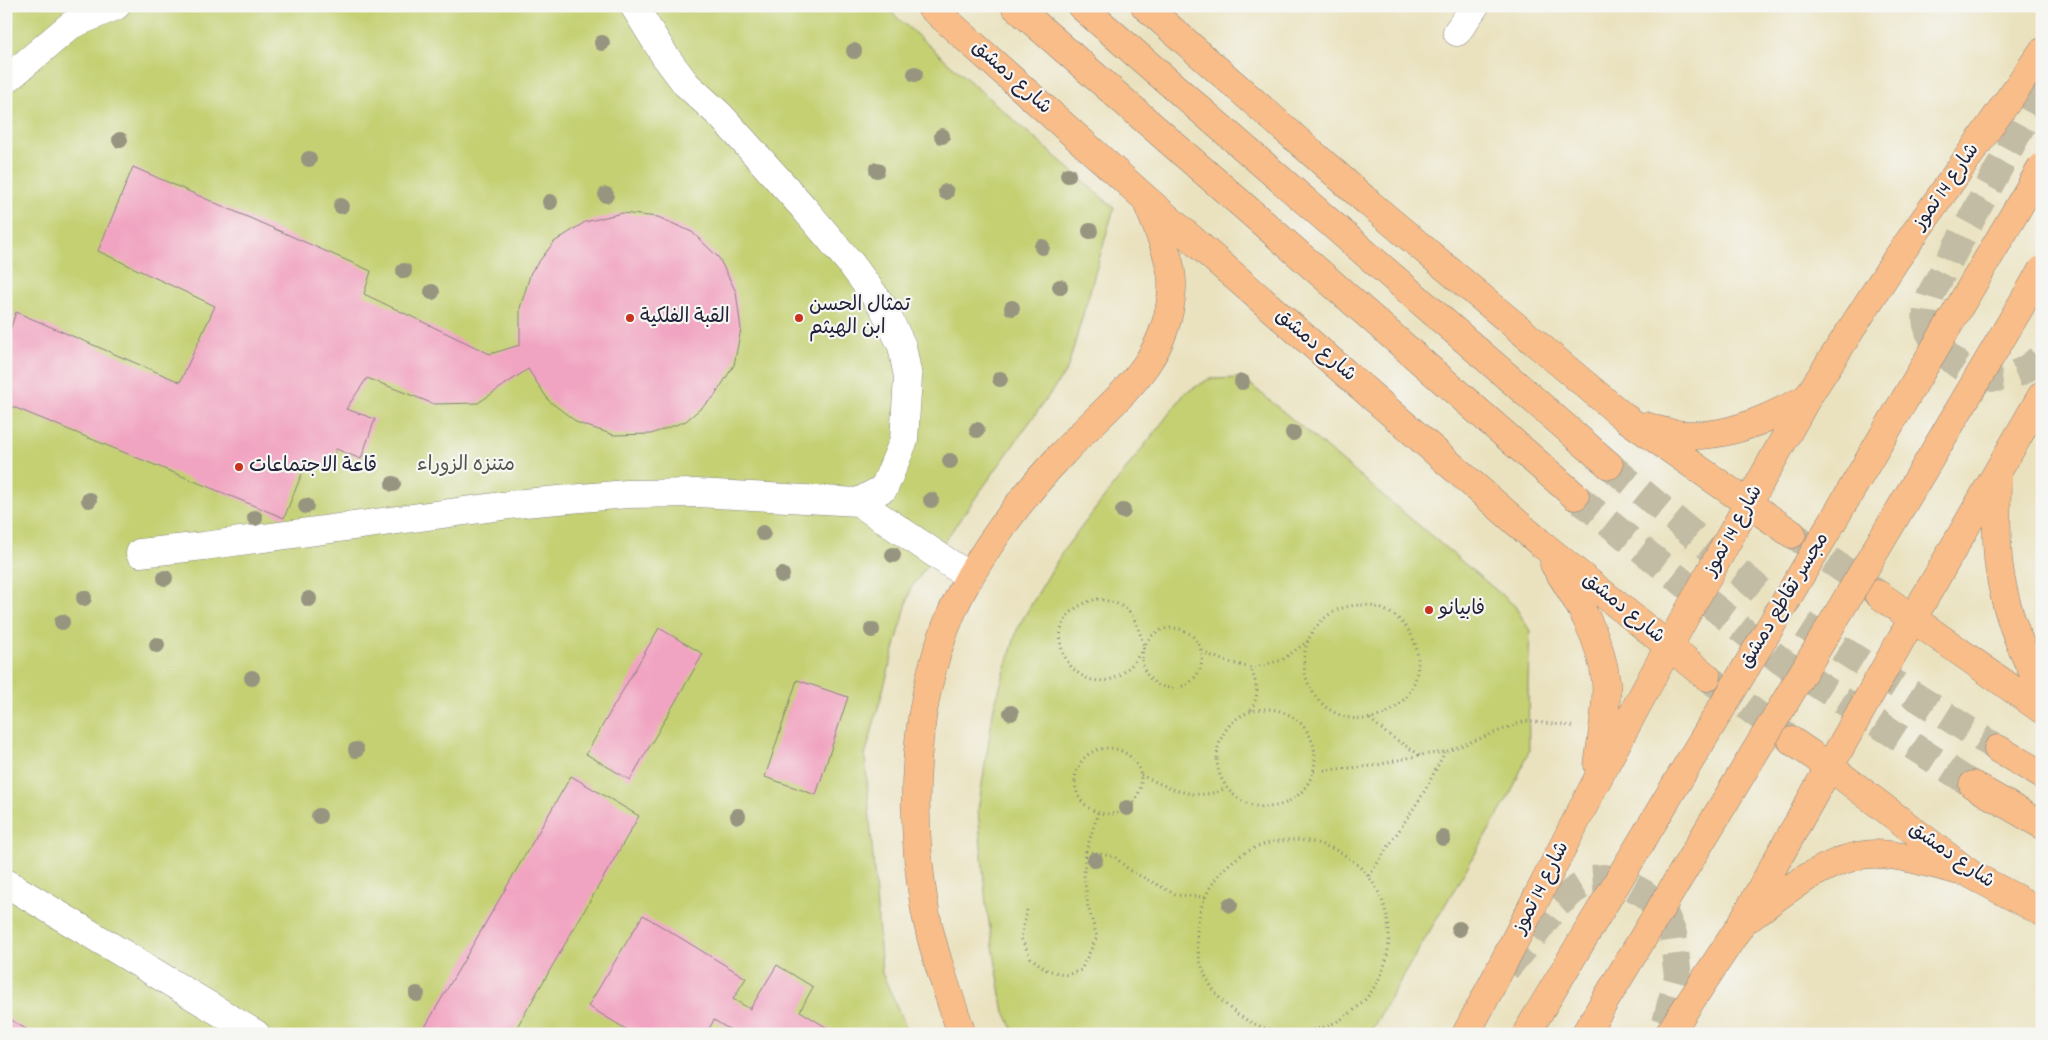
<svg xmlns="http://www.w3.org/2000/svg" width="2048" height="1040" viewBox="0 0 2048 1040" font-family="Dekko,'Playpen Sans Arabic',sans-serif">
<style>
.green{fill:#c4d072;stroke:#737956}
.building{fill:#f1a4c1}
.lines{fill:none;stroke-linecap:round;stroke-linejoin:round}
.major-tunnel{stroke:#c2bca5;stroke-width:28;stroke-dasharray:28 14;stroke-linecap:butt}
.minor-casing{stroke:#86827d;stroke-width:29}
.major-casing{stroke:#86827d;stroke-width:29}
.path{stroke:#86827d;stroke-width:3;stroke-dasharray:1 4;stroke-linecap:butt}
.minor{stroke:#fff;stroke-width:28}
.major{stroke:#f8bd89;stroke-width:28}
.major-bridge-casing{stroke:#86827d;stroke-width:29;stroke-linecap:butt}
.major-bridge{stroke:#f8bd89;stroke-width:28}
.tree{fill:#979580}
.poi-dot{fill:#c8321e;stroke:#f6f6f2;stroke-width:2}
.labels{text-anchor:middle;dominant-baseline:central;stroke-width:4.5;stroke-linejoin:round;paint-order:stroke}
.street-label{font-size:20px;fill:#22223b;stroke:#f6f6f2}
.poi-label{font-size:20px;fill:#22223b;stroke:#f6f6f2;text-anchor:start}
.park-label{font-size:20px;fill:#53564c;stroke:#f6f6f2}
</style>
<rect width="100%" height="100%" fill="#f6f6f2"/>
<filter id="ink" filterUnits="userSpaceOnUse"><feTurbulence type="fractalNoise" baseFrequency=".02" numOctaves="2"/><feDisplacementMap in="SourceGraphic" scale="10" xChannelSelector="R" yChannelSelector="G"/><feConvolveMatrix kernelMatrix="1 2 1 2 8 2 1 2 1" color-interpolation-filters="sRGB"/></filter>
<filter id="wash" filterUnits="userSpaceOnUse"><feTurbulence type="fractalNoise" baseFrequency=".0096" numOctaves="4" result="noise"/><feDisplacementMap in="SourceGraphic" scale="20" xChannelSelector="R" yChannelSelector="G"/><feGaussianBlur stdDeviation="1.12" result="paint"/><feColorMatrix in="noise" values="0 0 0 0 0 0 0 0 0 0 0 0 0 0 0 0 0 1.4 0 .05"/><feComposite in="paint" operator="in"/></filter>
<g filter="url(#wash)">
<rect width="100%" height="100%" fill="#eae2bf"/>
<path class="green" d="M 6,6 L 884,6 L 1114,208 L 1067,370 L 911,588 L 865,756 L 882,973 L 909,1034 L 6,1034 Z
M 1243,378 L 1515,606 L 1530,631 L 1528,683 L 1529,751 L 1511,793 L 1369,1034 L 1015,1034 L 1003,1007 L 986,904 L 978,810 L 994,707 L 1018,627 L 1063,551 L 1185,393 L 1209,379 Z"/>
<g id="blocks">
<path class="building" d="M 133,167 L 371,271 L 364,294 L 490,354 L 520,345 L 520,308 L 531,272 L 554,242 L 585,222 L 622,213 L 658,217 L 692,232 L 719,258 L 736,292 L 741,329 L 734,365 L 714,397 L 686,421 L 651,434 L 614,435 L 578,423 L 549,401 L 528,369 L 478,403 L 434,404 L 367,378 L 346,409 L 375,419 L 361,459 L 336,449 L 328,471 L 307,461 L 284,518 L 6,404 L 6,342 L 16,312 L 180,382 L 215,306 L 98,251 Z
M 659,628 L 703,654 L 630,780 L 586,754 Z
M 797,680 L 848,697 L 816,795 L 765,777 Z
M 571,776 L 639,816 L 513,1034 L 421,1034 Z
M 643,915 L 746,978 L 733,999 L 750,1009 L 777,965 L 813,987 L 800,1011 L 837,1034 L 737,1034 L 714,1020 L 706,1034 L 634,1034 L 588,1006 Z
M 6,1017 L 34,1034 L 6,1034 Z"/>
</g>
</g>
<g filter="url(#ink)">
<use href="#blocks" fill-opacity="0" stroke="#86827d" stroke-width="1"/>
<g class="lines">
<path class="major-tunnel" d="M 2042,88 L 1931,294 C 1928,304 1925,315 1927,325 C 1930,338 1939,348 1949,357 C 1978,385 2013,385 2042,356
M 1609,465 L 1800,623 L 1998,749
M 1575,496 L 1781,661 L 1973,785
M 1795,536 L 1877,593
M 1712,681 L 1790,739
M 1506,969 L 1532,938 L 1556,906 L 1573,891 L 1592,879 L 1605,878 L 1627,884 L 1645,894 L 1665,915 L 1673,934 L 1678,977 L 1663,1034"/>
<defs>
<path id="minor" d="M 1457,32 L 1475,6
M 6,80 L 71,25 L 116,6
M 858,502 L 970,577
M 140,553 L 204,546 L 524,503 L 627,494 L 697,493 L 858,502 L 884,488 L 904,440 L 908,377 L 902,346 L 883,307 L 852,265 L 803,207 L 721,116 L 686,84 L 665,56 L 634,6
M 6,883 L 256,1034"/>
<path id="major" d="M 930,6 L 1146,199 L 1539,542 L 1707,677
M 1015,6 L 1575,496
M 1081,6 L 1609,465
M 1145,6 L 1370,204 L 1624,417 L 1792,534
M 1646,426 C 1706,449 1755,425 1807,398
M 1997,474 C 1997,505 1995,537 1999,567 C 2005,611 2021,651 2042,690
M 1554,564 C 1578,601 1601,637 1606,682 C 1608,704 1601,742 1598,766
M 1878,594 L 2042,710
M 1792,741 L 1830,767 L 1972,875 L 2042,912
M 1998,749 L 2042,775
M 1973,785 L 2042,825
M 1751,917 C 1782,892 1835,853 1876,854 C 1905,855 1932,864 1959,871
M 962,1034 C 948,993 933,952 925,910 C 906,800 914,673 970,576 C 996,532 1027,491 1062,454 C 1110,401 1167,369 1172,289 C 1174,262 1156,226 1146,200
M 1466,1034 L 1493,983 L 1597,780 L 1669,646 L 1807,398 L 1895,261 L 2042,52
M 1669,1034 L 1740,926 L 1913,618 L 2042,395"/>
</defs>
<use href="#minor" class="minor-casing"/>
<use href="#major" class="major-casing"/>
<path class="path" d="M 1097,599 C 1132,604 1135,616 1144,647 C 1137,658 1130,669 1118,676 C 1072,702 1026,617 1097,599 Z
M1304 662a57 57 0 1 1 114 0a57 57 0 1 1-114 0Z
M1142 658a30 30 0 1 1 60 0a30 30 0 1 1-60 0Z
M 1202,652 L 1225,661 L 1251,668 L 1282,660 L 1308,641
M1217 758a49 49 0 1 1 98 0a49 49 0 1 1-98 0Z
M 1251,710 C 1260,693 1257,686 1251,668
M 1370,719 L 1386,733 L 1420,755
M1075 781a33 33 0 1 1 66 0a33 33 0 1 1-66 0Z
M 1314,771 L 1373,766 L 1420,755 L 1445,752 L 1525,721 L 1572,726
M 1141,775 C 1169,788 1196,803 1226,788
M1197 936a96 96 0 1 1 192 0a96 96 0 1 1-192 0Z
M 1086,851 L 1115,857 L 1129,870 L 1177,895 L 1205,897
M 1369,876 L 1423,794 L 1445,752
M 1027,910 L 1021,938 L 1031,958 L 1047,970 L 1067,975 L 1081,970 L 1097,937 L 1088,906 L 1084,874 L 1086,851 L 1098,813"/>
<use href="#minor" class="minor"/>
<use href="#major" class="major"/>
<defs>
<path id="major-bridge" d="M 1526,1034 L 1772,624 L 2042,167
M 1585,1034 L 1814,654 L 2042,270"/>
</defs>
<use href="#major-bridge" class="major-bridge-casing"/>
<use href="#major-bridge" class="major-bridge"/>
</g>
<g class="tree">
<circle cx="602" cy="43" r="8"/>
<circle cx="854" cy="51" r="8"/>
<circle cx="915" cy="74" r="8"/>
<circle cx="942" cy="136" r="8"/>
<circle cx="120" cy="140" r="8"/>
<circle cx="309" cy="159" r="8"/>
<circle cx="877" cy="170" r="8"/>
<circle cx="1068" cy="175" r="8"/>
<circle cx="946" cy="192" r="8"/>
<circle cx="606" cy="195" r="8"/>
<circle cx="550" cy="202" r="8"/>
<circle cx="341" cy="206" r="8"/>
<circle cx="1090" cy="231" r="8"/>
<circle cx="1042" cy="247" r="8"/>
<circle cx="404" cy="271" r="8"/>
<circle cx="1060" cy="287" r="8"/>
<circle cx="432" cy="292" r="8"/>
<circle cx="1012" cy="308" r="8"/>
<circle cx="1000" cy="379" r="8"/>
<circle cx="1242" cy="382" r="8"/>
<circle cx="977" cy="430" r="8"/>
<circle cx="1293" cy="433" r="8"/>
<circle cx="950" cy="461" r="8"/>
<circle cx="393" cy="484" r="8"/>
<circle cx="89" cy="500" r="8"/>
<circle cx="931" cy="500" r="8"/>
<circle cx="306" cy="506" r="8"/>
<circle cx="1123" cy="511" r="8"/>
<circle cx="255" cy="518" r="8"/>
<circle cx="763" cy="533" r="8"/>
<circle cx="893" cy="555" r="8"/>
<circle cx="782" cy="575" r="8"/>
<circle cx="165" cy="578" r="8"/>
<circle cx="84" cy="598" r="8"/>
<circle cx="309" cy="599" r="8"/>
<circle cx="62" cy="622" r="8"/>
<circle cx="872" cy="630" r="8"/>
<circle cx="157" cy="645" r="8"/>
<circle cx="252" cy="678" r="8"/>
<circle cx="1011" cy="713" r="8"/>
<circle cx="356" cy="750" r="8"/>
<circle cx="1127" cy="808" r="8"/>
<circle cx="319" cy="816" r="8"/>
<circle cx="738" cy="816" r="8"/>
<circle cx="1443" cy="838" r="8"/>
<circle cx="1095" cy="860" r="8"/>
<circle cx="1230" cy="905" r="8"/>
<circle cx="1459" cy="929" r="8"/>
<circle cx="417" cy="994" r="8"/>
</g>
</g>
<g class="poi-dot">
<circle cx="630" cy="318" r="5"/>
<circle cx="799" cy="318" r="5"/>
<circle cx="239" cy="467" r="5"/>
<circle cx="1429" cy="610" r="5"/>
</g>
<g class="labels">
<g class="street-label">
<text transform="translate(1011 78) rotate(42)">شارع دمشق</text>
<text transform="translate(1947 187) rotate(-55)">شارع 14 تموز</text>
<text transform="translate(1315 346) rotate(41)">شارع دمشق</text>
<text transform="translate(1734 531) rotate(-61)">شارع 14 تموز</text>
<text transform="translate(1785 601) rotate(-59)">مجسر تقاطع دمشق</text>
<text transform="translate(1623 609) rotate(39)">شارع دمشق</text>
<text transform="translate(1951 856) rotate(35)">شارع دمشق</text>
<text transform="translate(1542 888) rotate(-63)">شارع 14 تموز</text>
</g>
<g class="poi-label">
<text x="809" y="306">تمثال الحسن<tspan x="809" dy="23">ابن الهيثم</tspan></text>
<text x="640" y="318">القبة الفلكية</text>
<text x="249" y="467">قاعة الاجتماعات</text>
<text x="1439" y="610">فابيانو</text>
</g>
<g class="park-label">
<text x="466" y="466">متنزه الزوراء</text>
</g>
</g>
<rect width="2048" height="1040" fill="none" stroke="#f6f6f2" stroke-width="25"/>
</svg>
